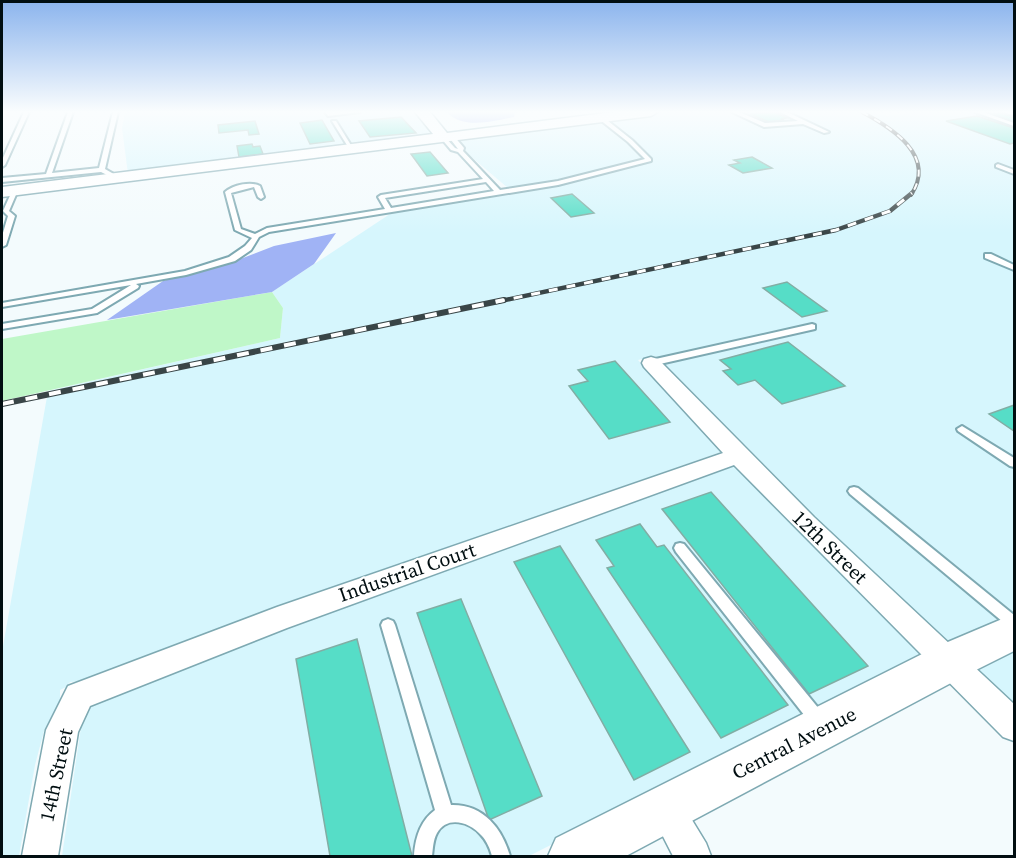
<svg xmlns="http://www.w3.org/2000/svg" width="1016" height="858" viewBox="0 0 1016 858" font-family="'Source Serif 4',serif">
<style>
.built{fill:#d6f6fd}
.green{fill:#bff7c8}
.water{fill:#a0b3f5}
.building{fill:#56ddc7;stroke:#82ada4;stroke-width:1.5}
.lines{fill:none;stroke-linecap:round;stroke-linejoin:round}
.lane-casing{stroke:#7ea9b2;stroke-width:4}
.street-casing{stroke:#7ea9b2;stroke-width:3}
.secondary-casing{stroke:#7ea9b2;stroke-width:3}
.lane{fill:#fff;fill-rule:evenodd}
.street{fill:#fff;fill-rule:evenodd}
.secondary{fill:#fff;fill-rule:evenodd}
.rail-far2-casing{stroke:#394547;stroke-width:4}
.rail-far1-casing{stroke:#394547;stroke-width:4.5}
.rail-casing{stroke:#394547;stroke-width:6}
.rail-far2{stroke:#fff;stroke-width:2;stroke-dasharray:7;stroke-linecap:butt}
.rail-far1{stroke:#fff;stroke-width:3;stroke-dasharray:9;stroke-linecap:butt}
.rail{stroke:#fff;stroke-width:4;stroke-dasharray:12;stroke-linecap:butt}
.labels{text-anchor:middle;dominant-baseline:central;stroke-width:4.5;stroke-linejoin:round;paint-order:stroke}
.near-street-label{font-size:20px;fill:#010e11;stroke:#fff}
</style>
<rect width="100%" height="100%" fill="#f3fbfd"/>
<path class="built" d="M 125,112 L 416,112 L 436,136 L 128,174 L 122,128 Z
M 664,112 L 873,112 L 886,116 L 914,112 L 1014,112 L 1014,615 L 950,644 L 839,542 L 747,452 L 655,356 L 638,360 L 721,452 L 274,608 L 82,681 L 70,682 L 66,687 L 60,690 L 60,700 L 44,731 L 35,765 L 19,856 L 2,856 L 2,652 L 48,391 L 280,338 L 283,308 L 272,292 L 393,212 L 515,194 L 449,138 Z
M 735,466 L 817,551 L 927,655 L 529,856 L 62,856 L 81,727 L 92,704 L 279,630 Z
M 1014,650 L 1014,707 L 976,668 Z"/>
<path class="green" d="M 272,292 L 283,308 L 280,338 L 2,401 L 2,339 Z"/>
<path class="water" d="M 447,112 L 515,112 L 514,117 C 495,121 462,130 447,112 Z
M 336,233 L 314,264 L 272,292 L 107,320 L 163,281 L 243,258 L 274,246 Z"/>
<path class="building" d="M 774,112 L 787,118 L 781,119 L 784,120 L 769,122 L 750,114 Z
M 1000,113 L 1014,117 L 1014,123 L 988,115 Z
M 977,116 L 1014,128 L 1014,143 L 1010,144 L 946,121 Z
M 401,117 L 416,133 L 370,137 L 359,121 Z
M 322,120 L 334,141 L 310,144 L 300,123 Z
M 255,121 L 259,134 L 249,135 L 248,130 L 219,133 L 218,125 Z
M 252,144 L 253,147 L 260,146 L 263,154 L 239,157 L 237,146 Z
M 430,152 L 448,173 L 427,176 L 411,154 Z
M 752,157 L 772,168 L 743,173 L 729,165 L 740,163 L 734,160 Z
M 572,194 L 594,213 L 571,217 L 551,198 Z
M 787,282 L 827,311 L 802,317 L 763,288 Z
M 788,342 L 845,386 L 782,404 L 755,380 L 738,385 L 723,371 L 731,369 L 720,360 Z
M 615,361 L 670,422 L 609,439 L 569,386 L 588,381 L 578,370 Z
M 1014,405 L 1014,431 L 989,414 Z
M 711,492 L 868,666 L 809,694 L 662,509 Z
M 640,524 L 657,547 L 664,545 L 788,705 L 721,738 L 607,568 L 614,566 L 596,540 Z
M 560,546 L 690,752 L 634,780 L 514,562 Z
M 461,599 L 542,796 L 489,820 L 417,613 Z
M 357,639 L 412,856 L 330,856 L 296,659 Z"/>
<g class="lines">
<defs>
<path id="lane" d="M 24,112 L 29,112 L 5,165 L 2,167 L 2,160 Z
M 68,112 L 73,112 L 52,173 L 99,168 L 113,112 L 118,112 L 105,169 L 119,177 L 119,179 L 115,179 L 101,172 L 2,182 L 2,178 L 46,174 Z
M 325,112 L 360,112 L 328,116 Z
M 732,112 L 739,112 L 765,123 L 798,121 L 780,112 L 787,112 L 829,132 L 824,133 L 803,124 L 764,127 Z
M 975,112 L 983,112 L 1014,123 L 1014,126 Z
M 1006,112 L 1014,113 L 1014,115 L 1006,113 Z
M 599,117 L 603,117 L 632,140 L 651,159 L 651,161 L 558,185 L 269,232 L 259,237 L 251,250 L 235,261 L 186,275 L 136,284 L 139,286 L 138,288 L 97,313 L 2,329 L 2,324 L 92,309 L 131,285 L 2,307 L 2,303 L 185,271 L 229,257 L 245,246 L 252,238 L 235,230 L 225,192 C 233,185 251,181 260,186 L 264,197 L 261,199 L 258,197 L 254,187 L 231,193 L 241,229 L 255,234 L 267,228 L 385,209 L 378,197 L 381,195 L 483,179 L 458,152 L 451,150 L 440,137 L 443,135 L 455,148 L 458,149 L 448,136 L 453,135 L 464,148 L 463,151 L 500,190 L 558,181 L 645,159 L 628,142 L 599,119 ZM 486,182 L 494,191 L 391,208 L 385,198 Z
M 332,121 L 336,121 L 354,150 L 350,150 Z
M 998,164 L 1014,170 L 1014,174 L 996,167 L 996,165 Z
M 13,189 L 18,190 L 9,211 L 15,216 L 6,245 L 2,247 L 2,236 L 8,216 L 3,211 Z
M 985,254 L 991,254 L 1014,265 L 1014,270 L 985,258 Z
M 812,324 L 815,325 L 815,329 L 651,366 L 646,363 L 651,360 Z
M 962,426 L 1014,458 L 1014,467 L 1010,466 L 958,431 L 957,429 Z
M 854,487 L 858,488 L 1014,615 L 1014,629 L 1009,627 L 850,494 L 848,491 L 850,488 Z
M 680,543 L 684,544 L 824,715 L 826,720 L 824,725 L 818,728 L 812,725 L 676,552 L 674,548 L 676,544 Z
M 388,619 L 393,621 L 395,625 L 451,805 C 483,804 502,828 510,856 L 492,856 C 490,849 487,841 481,835 C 470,822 447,815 437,833 C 433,840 433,849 432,856 L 414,856 C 415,839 420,821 435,810 L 381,625 L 383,621 Z"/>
<path id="street" d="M 651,357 L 658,359 L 814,517 L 1014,704 L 1014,741 L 1003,737 L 734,465 L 287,628 L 90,706 L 78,732 L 58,856 L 22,856 L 46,730 L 68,686 L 277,607 L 723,453 L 644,367 L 642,363 L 644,359 Z
M 666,792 L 678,797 L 706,843 L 711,856 L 673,856 L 649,809 L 654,797 Z"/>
<path id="secondary" d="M 415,112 L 430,112 L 447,133 L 614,112 L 658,112 L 651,116 L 2,197 L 2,187 L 433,134 Z
M 1014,614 L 1014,651 L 966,675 L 626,856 L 548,856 L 556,838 L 936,647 Z"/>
</defs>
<use href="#lane" class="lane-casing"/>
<use href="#street" class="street-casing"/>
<use href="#secondary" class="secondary-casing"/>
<use href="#lane" class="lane"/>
<use href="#street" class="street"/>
<use href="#secondary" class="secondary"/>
<defs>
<path id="rail-far2" d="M 862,112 C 892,128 937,156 911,195"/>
<path id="rail-far1" d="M 496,302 L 836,230 L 890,211 L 912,193"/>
<path id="rail" d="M 2,404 L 504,300"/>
</defs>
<use href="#rail-far2" class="rail-far2-casing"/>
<use href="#rail-far1" class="rail-far1-casing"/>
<use href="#rail" class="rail-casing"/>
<use href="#rail-far2" class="rail-far2"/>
<use href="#rail-far1" class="rail-far1"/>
<use href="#rail" class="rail"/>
</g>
<linearGradient id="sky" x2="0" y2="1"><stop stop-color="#8bb4ed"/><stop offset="0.48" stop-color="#fafdfe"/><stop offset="1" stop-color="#fafdfe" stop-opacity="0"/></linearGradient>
<rect width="1016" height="233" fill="url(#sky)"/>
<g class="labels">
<g class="near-street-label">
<text transform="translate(830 547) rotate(44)">12th Street</text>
<text transform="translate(407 572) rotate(-19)">Industrial Court</text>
<text transform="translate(794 743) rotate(-27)">Central Avenue</text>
<text transform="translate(56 775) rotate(-78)">14th Street</text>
</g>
</g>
<rect width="1016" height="858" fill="none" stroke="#010e11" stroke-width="6"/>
</svg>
